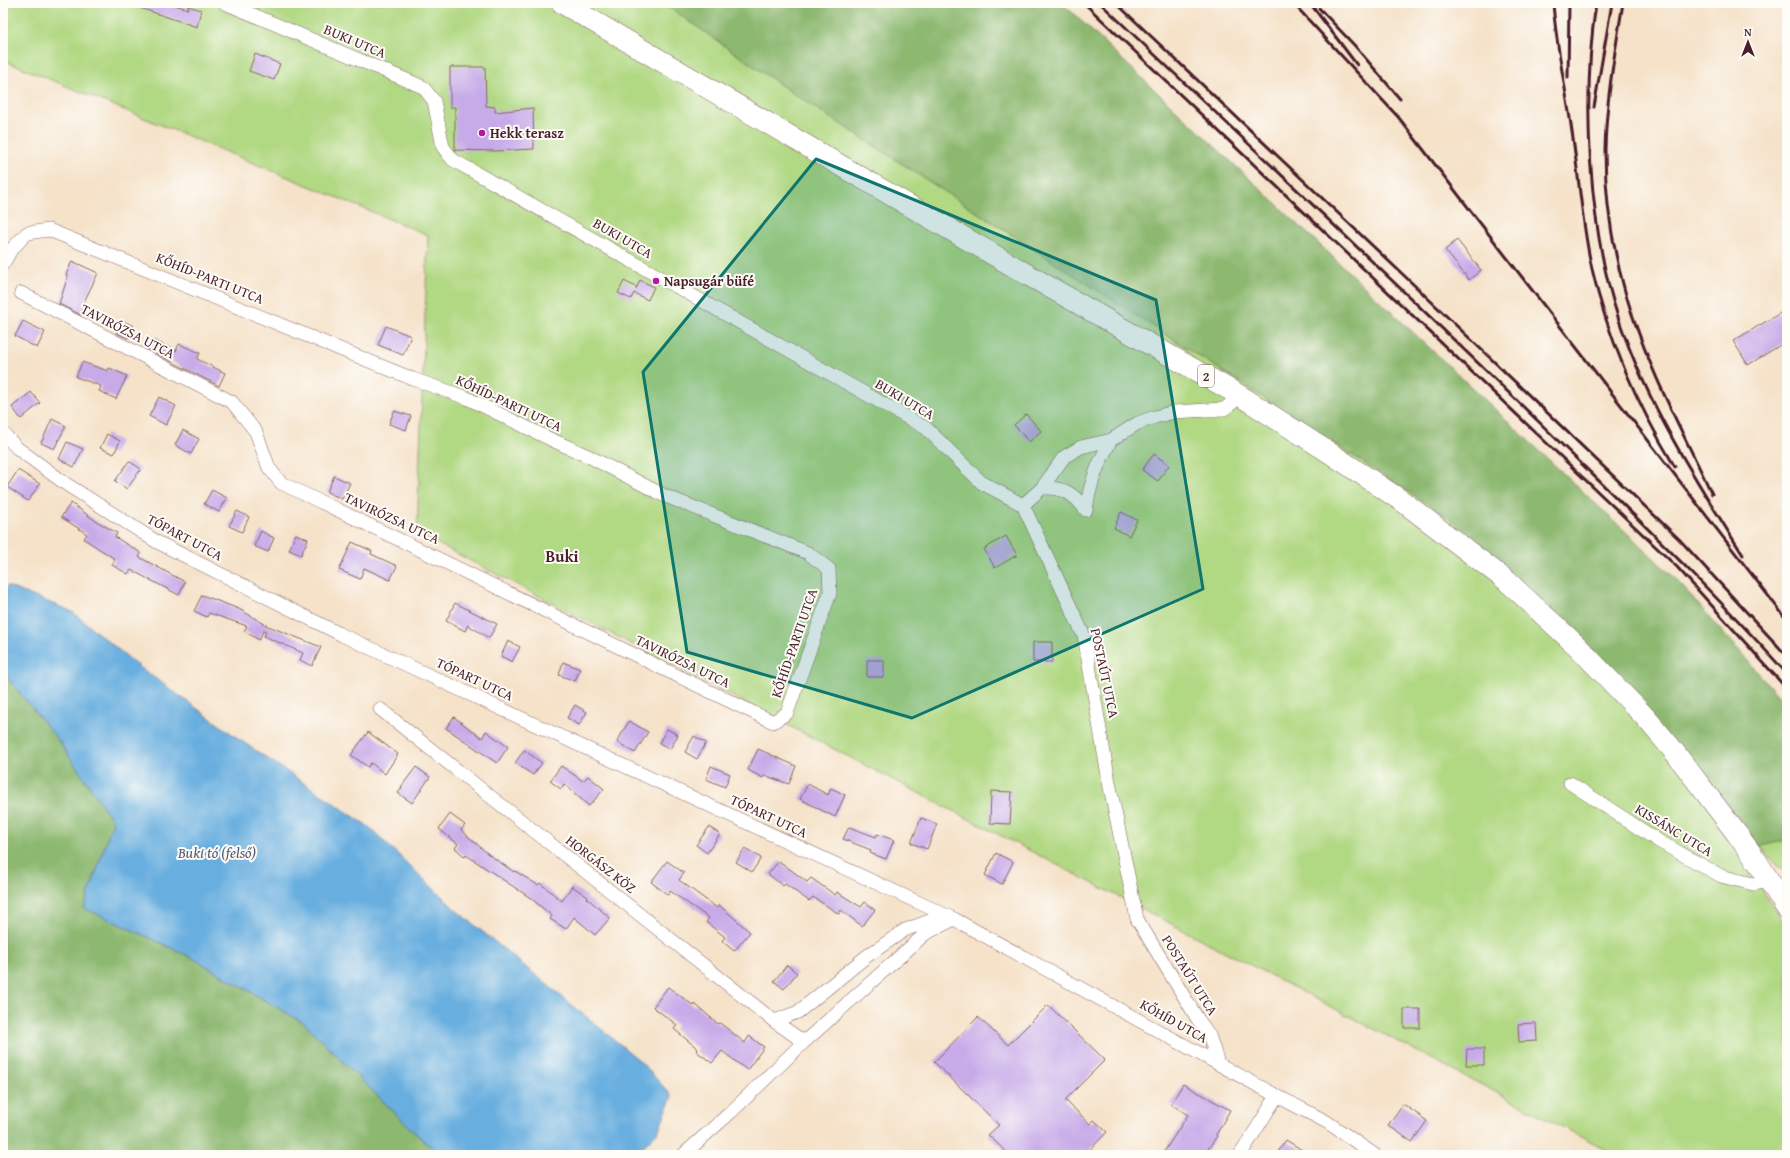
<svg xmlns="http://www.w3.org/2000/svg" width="1790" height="1158" viewBox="0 0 1790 1158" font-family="'Gentium Book Plus',serif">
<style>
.green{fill:#b1d882;stroke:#7e7c56}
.forest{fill:#8cb870;stroke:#6b6c4e}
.water{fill:#68aedf;stroke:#596685}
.building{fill:#c7abe9}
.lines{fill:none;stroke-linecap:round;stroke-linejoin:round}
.street-casing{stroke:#866362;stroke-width:14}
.primary-casing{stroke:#866362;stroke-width:22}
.street{stroke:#fff;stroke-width:13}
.primary{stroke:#fff;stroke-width:21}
.rail{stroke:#4a1f2b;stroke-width:3}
.marked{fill:#0f766e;fill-opacity:0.2;stroke:#0f766e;stroke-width:3;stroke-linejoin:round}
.poi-dot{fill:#b5179e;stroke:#fdfcf7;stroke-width:1.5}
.labels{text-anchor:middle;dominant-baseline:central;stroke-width:4;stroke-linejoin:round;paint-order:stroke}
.shield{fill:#fdfcf7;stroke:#806168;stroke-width:1}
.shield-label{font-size:13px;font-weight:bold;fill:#4a1f2b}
.street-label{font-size:14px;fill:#4a1f2b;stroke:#fdfcf7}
.poi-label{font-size:14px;font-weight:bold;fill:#4a1f2b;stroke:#fdfcf7;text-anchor:start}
.water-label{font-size:15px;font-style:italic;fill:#565873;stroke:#fdfcf7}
.quarter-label{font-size:16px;font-weight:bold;fill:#4a1f2b;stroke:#fdfcf7}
</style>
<rect width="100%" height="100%" fill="#fdfcf7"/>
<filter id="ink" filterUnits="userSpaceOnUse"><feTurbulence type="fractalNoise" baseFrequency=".025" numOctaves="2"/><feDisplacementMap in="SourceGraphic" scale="8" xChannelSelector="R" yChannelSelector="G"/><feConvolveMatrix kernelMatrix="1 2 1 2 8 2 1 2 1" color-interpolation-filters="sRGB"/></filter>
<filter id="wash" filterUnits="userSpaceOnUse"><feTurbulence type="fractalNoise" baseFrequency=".012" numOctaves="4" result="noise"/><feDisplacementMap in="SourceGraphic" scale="16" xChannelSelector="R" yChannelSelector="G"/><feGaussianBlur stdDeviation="0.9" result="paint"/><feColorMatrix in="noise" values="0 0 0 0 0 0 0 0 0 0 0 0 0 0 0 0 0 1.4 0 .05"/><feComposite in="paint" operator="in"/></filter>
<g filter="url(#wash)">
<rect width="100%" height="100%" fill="#f5e2c9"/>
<path class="green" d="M 3,3 L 663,3 L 791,92 L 1457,523 L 1761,846 L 1787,840 L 1787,872 L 1775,863 L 1761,846 L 1744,859 L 1787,930 L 1787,1155 L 1617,1155 L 417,533 L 428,235 L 3,60 Z"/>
<path class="forest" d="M 663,3 L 1062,3 L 1677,580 L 1787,706 L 1787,840 L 1761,846 L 1457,523 L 791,92 Z
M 3,668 L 10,681 L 58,740 L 113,821 L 84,908 L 189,956 L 304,1023 L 412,1130 L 440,1155 L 3,1155 Z"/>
<path class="water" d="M 7,586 L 71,611 L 141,668 L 246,744 L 368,826 L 455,909 L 639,1060 L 672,1096 L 658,1132 L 634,1155 L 440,1155 L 412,1130 L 304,1023 L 189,956 L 84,908 L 113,821 L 58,740 L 10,681 L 3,668 L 3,590 Z"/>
<g id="blocks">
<path class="building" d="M 135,3 L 168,3 L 188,9 L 188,6 L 201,10 L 197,27 L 134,6 Z
M 255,54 L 280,64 L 274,80 L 249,71 Z
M 450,67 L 485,67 L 486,106 L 495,107 L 495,112 L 533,108 L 534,149 L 495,151 L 455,150 L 455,107 L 450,107 Z
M 1457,240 L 1481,270 L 1469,280 L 1445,250 Z
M 72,261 L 98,273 L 83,304 L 81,315 L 59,304 L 68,276 L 66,275 Z
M 640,280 L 654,287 L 648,300 L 634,293 L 631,299 L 618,293 L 624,281 L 636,287 L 636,289 Z
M 1787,309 L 1787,341 L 1748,365 L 1733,341 Z
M 23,321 L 45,332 L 37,348 L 15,336 Z
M 122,321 L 134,326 L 128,338 L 116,333 Z
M 386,326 L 411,336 L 403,355 L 378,345 Z
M 149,338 L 176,351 L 179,344 L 200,353 L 197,359 L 225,373 L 219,386 L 145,348 Z
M 82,362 L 108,371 L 109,368 L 127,376 L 116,399 L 99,391 L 101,386 L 76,377 Z
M 31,392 L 40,403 L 21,419 L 12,407 Z
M 159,397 L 176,406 L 166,425 L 149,416 Z
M 394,411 L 411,416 L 406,430 L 389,424 Z
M 1026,414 L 1041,431 L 1029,442 L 1014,425 Z
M 52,419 L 66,426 L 54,449 L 41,443 Z
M 183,430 L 199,439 L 191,454 L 175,445 Z
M 107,434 L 120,441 L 114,454 L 100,448 Z
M 67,442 L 83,449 L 74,467 L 59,459 Z
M 1154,454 L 1169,465 L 1158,481 L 1142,470 Z
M 129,461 L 141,469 L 127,489 L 115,481 Z
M 18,470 L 40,484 L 28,501 L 7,487 Z
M 334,476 L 350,483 L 342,499 L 327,492 Z
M 212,490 L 227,498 L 219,512 L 204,504 Z
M 71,503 L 96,521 L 117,533 L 115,537 L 141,553 L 139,557 L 185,582 L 179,595 L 131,570 L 128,574 L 112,565 L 115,559 L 84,539 L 87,534 L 61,517 Z
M 237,511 L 249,517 L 242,532 L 229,526 Z
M 1121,512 L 1137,520 L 1129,536 L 1114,528 Z
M 261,531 L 274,538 L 268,552 L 254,546 Z
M 296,534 L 308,539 L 301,555 L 289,550 Z
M 1006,536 L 1017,555 L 995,568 L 984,549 Z
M 352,542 L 372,551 L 371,554 L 397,566 L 390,580 L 364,568 L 360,579 L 339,570 Z
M 202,595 L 239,609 L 268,626 L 321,647 L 312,666 L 300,660 L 303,653 L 264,636 L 266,632 L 263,631 L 259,640 L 244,631 L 247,626 L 209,613 L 207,617 L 194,611 Z
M 455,603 L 497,624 L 489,638 L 468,625 L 465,631 L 446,621 Z
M 508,641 L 520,647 L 512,662 L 501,656 Z
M 1033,642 L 1052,642 L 1052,662 L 1033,662 Z
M 867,660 L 884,660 L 884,677 L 867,677 Z
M 563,662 L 580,669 L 575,681 L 559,675 Z
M 575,705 L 587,712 L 579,725 L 567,718 Z
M 454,717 L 482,738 L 486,731 L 508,747 L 497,763 L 446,728 Z
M 629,721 L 648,732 L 635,753 L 617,742 Z
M 667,729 L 678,735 L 670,749 L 659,743 Z
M 368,732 L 398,754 L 385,774 L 371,763 L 368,767 L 351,755 Z
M 694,736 L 706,743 L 697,759 L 685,752 Z
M 758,749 L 796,766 L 789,784 L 764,775 L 763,778 L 748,770 Z
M 524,750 L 542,763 L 533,775 L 515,763 Z
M 561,766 L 583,781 L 588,776 L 604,789 L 589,806 L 564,784 L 561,789 L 550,781 Z
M 711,766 L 730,774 L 725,787 L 706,779 Z
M 416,767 L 430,777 L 412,803 L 398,793 L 402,788 L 401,787 Z
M 808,784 L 828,795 L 831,788 L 845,795 L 835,817 L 800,799 Z
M 991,791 L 1012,792 L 1010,824 L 990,823 Z
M 450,814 L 465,825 L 461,830 L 488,854 L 514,872 L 515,871 L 538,885 L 540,883 L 562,901 L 572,886 L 588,897 L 587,898 L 610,918 L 595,935 L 574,917 L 566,929 L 550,919 L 552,916 L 532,899 L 466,855 L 465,857 L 455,848 L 458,844 L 439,829 Z
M 921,818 L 937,824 L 927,849 L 911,843 Z
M 709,827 L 720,834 L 707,853 L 696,845 Z
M 849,827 L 876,837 L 877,834 L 894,840 L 886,859 L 870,853 L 871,850 L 843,839 Z
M 745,848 L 761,858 L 752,872 L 736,862 Z
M 996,853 L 1013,862 L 1002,884 L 985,875 Z
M 667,861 L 684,873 L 679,880 L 717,908 L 719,905 L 750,932 L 734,951 L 722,941 L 725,937 L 706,922 L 709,918 L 670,891 L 668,895 L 651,882 Z
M 779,861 L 807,882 L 811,878 L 835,895 L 837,892 L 861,907 L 865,902 L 875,910 L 862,926 L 841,910 L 839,914 L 813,897 L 809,901 L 785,884 L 783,886 L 768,874 Z
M 787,965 L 797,973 L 784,989 L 774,981 Z
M 668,987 L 694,1006 L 695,1004 L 718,1024 L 720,1023 L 745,1043 L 749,1036 L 764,1047 L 747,1070 L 722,1051 L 712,1063 L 696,1051 L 698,1049 L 674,1029 L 677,1025 L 653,1007 Z
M 1048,1005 L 1105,1060 L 1065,1100 L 1090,1124 L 1094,1120 L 1107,1132 L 1085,1155 L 1010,1155 L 988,1135 L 999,1125 L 934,1062 L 978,1017 L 1008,1045 Z
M 1404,1009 L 1420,1009 L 1420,1028 L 1404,1028 Z
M 1536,1023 L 1537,1041 L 1519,1042 L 1518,1024 Z
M 1467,1049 L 1484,1049 L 1484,1065 L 1466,1065 Z
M 1183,1084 L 1230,1110 L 1216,1135 L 1217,1136 L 1204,1155 L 1162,1155 L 1188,1115 L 1171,1104 Z
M 1403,1104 L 1427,1121 L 1412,1142 L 1388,1125 Z
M 1286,1140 L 1310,1155 L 1276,1155 Z"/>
</g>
</g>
<g filter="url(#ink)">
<use href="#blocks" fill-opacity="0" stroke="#866362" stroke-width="1"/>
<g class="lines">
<defs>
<path id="street" d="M 225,3 L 423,87 L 434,101 L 443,147 L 453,160 L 926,428 L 982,483 L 1023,505
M 3,264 L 11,250 L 27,233 L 49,230 L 413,379 L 467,398 L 550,439 L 590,457 L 663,495 L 808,553 L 829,569 L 830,593 L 787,713 L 773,722 C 608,643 446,561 281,483 L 269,468 L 256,432 L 232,402 L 21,293
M 3,433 L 17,448 L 66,484 L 157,542 L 342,635 L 954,919 L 1277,1096 L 1327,1122 L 1375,1155
M 1042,488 C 1064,487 1073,493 1086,510
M 1023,505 L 1084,636 L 1109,782 L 1137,919 L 1197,1018 L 1209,1035 L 1218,1063
M 1023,505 L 1042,488 L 1064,457 L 1081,447 L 1111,440 L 1138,423 L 1155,417 L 1174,412 L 1224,409 L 1232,403 L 1239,395
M 1086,510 C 1090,482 1098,464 1111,440
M 380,709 L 774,1021 L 804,1042
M 1570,783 L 1660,842 L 1721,876 L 1753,884 L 1770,881
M 774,1021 L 798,1012 L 867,956 L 905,930 L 929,921 L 947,920
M 683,1155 L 731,1112 L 804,1042 L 925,934 L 954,919
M 1240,1155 L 1277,1096"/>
<path id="primary" d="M 562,3 L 1023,272 L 1239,395 L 1327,451 L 1402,501 L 1507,581 L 1577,646 L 1646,718 L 1673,750 L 1737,834 L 1758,863 L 1787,909"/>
</defs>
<use href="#street" class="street-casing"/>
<use href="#primary" class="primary-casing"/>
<use href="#street" class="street"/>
<use href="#primary" class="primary"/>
<path class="rail" d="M 1084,3 L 1677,567 L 1787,689
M 1100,3 C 1247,142 1395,282 1540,423 C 1624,506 1709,586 1787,674
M 1116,3 L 1414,285 L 1679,539 L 1787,656
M 1293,3 L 1399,118 L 1787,620
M 1310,3 L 1357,65
M 1553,3 C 1556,46 1566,89 1572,132 C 1579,177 1582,224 1592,269 C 1608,339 1638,406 1675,467
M 1596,3 C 1582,99 1588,228 1619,320 C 1647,404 1696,481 1743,555
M 1623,3 C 1615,52 1606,100 1605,150 C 1605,213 1617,275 1639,334 C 1659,389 1687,441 1712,494
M 1319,8 L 1355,46 L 1400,99
M 1568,78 L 1569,3
M 1594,107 L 1612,3"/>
</g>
</g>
<path class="marked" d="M 816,159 L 1156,300 L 1203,589 L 912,718 L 687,652 L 643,372 Z"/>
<g class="poi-dot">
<circle cx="482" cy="133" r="4"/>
<circle cx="656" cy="281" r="4"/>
</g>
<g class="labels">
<rect class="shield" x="1198" y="365" width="16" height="22" rx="3"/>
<g class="shield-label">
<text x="1206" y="376">2</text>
</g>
<g class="street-label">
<text transform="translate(355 41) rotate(23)">BUKI UTCA</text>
<text transform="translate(623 238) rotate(30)">BUKI UTCA</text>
<text transform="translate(210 278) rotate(22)">KŐHÍD-PARTI UTCA</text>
<text transform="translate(128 331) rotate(27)">TAVIRÓZSA UTCA</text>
<text transform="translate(905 399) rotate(31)">BUKI UTCA</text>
<text transform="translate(509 403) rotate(25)">KŐHÍD-PARTI UTCA</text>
<text transform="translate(392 518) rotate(25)">TAVIRÓZSA UTCA</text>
<text transform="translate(185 537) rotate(28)">TÓPART UTCA</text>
<text transform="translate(794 643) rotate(-71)">KŐHÍD-PARTI UTCA</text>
<text transform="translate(683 661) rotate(26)">TAVIRÓZSA UTCA</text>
<text transform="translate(1105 673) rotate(78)">POSTAÚT UTCA</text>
<text transform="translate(475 679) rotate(25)">TÓPART UTCA</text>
<text transform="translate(769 816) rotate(25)">TÓPART UTCA</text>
<text transform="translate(1674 830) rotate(31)">KISSÁNC UTCA</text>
<text transform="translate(601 864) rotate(38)">HORGÁSZ KÖZ</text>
<text transform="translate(1190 975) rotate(58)">POSTAÚT UTCA</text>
<text transform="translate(1174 1021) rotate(29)">KŐHÍD UTCA</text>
</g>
<g class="poi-label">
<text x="490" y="133">Hekk terasz</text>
<text x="664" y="281">Napsugár büfé</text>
</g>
<g class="water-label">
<text x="217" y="852">Buki tó (felső)</text>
</g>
<g class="quarter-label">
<text x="562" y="556">Buki</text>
</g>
</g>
<rect width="1790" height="1158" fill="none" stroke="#fdfcf7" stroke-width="16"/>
<g transform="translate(1748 42)" stroke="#fdfcf7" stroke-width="3" paint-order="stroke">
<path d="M0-3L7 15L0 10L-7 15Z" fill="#4a1f2b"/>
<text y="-6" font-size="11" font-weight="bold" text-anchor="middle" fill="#4a1f2b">N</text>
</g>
</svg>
